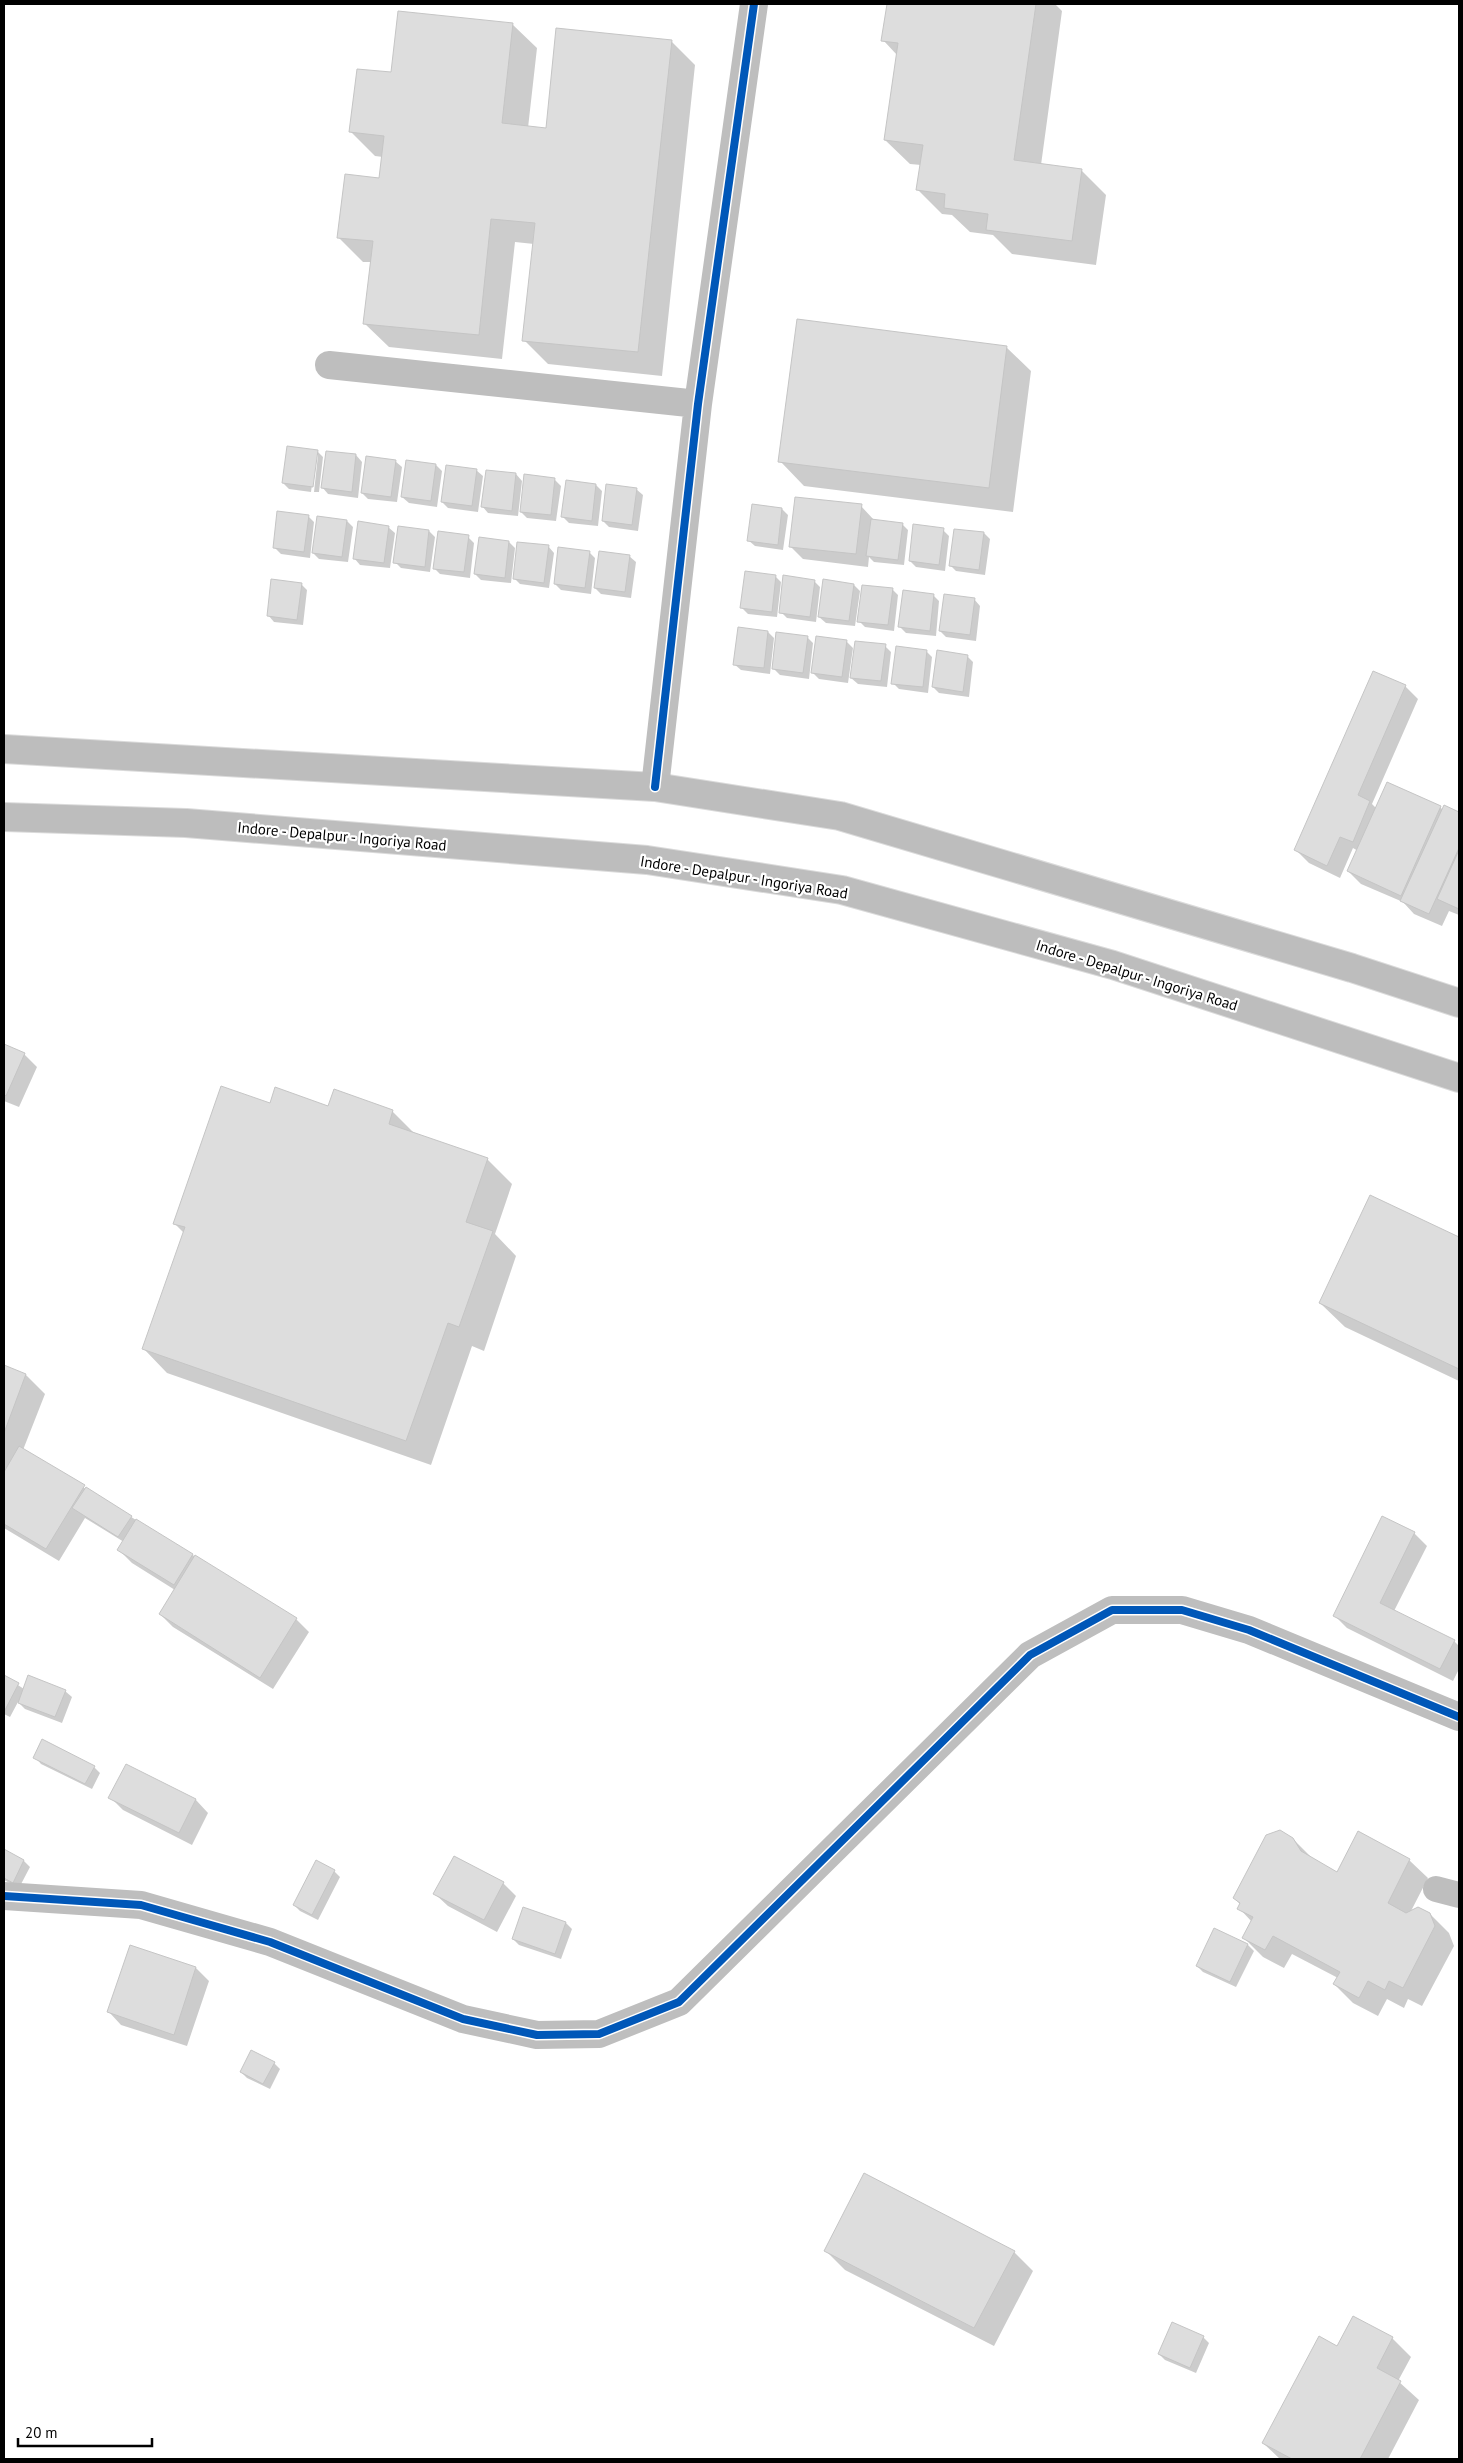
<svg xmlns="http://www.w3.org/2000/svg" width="1463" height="2463" viewBox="0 0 1463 2463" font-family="'PT Sans',sans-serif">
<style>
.shadow{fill:#0003}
.building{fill:#ddd;stroke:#c5c5c5}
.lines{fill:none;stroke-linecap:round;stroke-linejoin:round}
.primary-casing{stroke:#dbdbdb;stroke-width:30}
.lane{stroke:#bebebe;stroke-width:26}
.street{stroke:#bebebe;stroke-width:28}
.primary{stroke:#bdbdbd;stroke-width:28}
.cycleway-casing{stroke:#fff;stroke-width:11}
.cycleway{stroke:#0057b8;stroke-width:8}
.labels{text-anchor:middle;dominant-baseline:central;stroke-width:4.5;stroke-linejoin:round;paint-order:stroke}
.street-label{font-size:15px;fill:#000;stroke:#fff}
</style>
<rect width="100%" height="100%" fill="#fff"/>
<path class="shadow" d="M 888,4 L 1055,4 L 1062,11 L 1041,165 L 1081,170 L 1106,195 L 1096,265 L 1012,254 L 993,235 L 970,232 L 952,215 L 942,214 L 917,189 L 921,165 L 910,164 L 885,140 L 897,55 L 883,40 Z
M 512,24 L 537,48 L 528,128 L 547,130 L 671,41 L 695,65 L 662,376 L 548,364 L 524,340 L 534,244 L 515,242 L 502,359 L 389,347 L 364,323 L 371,262 L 363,262 L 338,237 L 380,179 L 383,157 L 375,156 L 351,132 L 392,73 Z
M 1006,347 L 1031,371 L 1013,512 L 804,486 L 780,461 Z
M 317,451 L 323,457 L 319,492 L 314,492 L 318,455 L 316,455 L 311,492 L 289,489 L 283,483 Z
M 356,455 L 362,462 L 358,498 L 328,494 L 322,487 Z
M 395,461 L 402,467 L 397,502 L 368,499 L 362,493 Z
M 436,465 L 442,471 L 437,507 L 409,503 L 402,497 Z
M 476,470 L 483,476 L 478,512 L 448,508 L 442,502 Z
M 516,474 L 522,481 L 518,516 L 488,513 L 482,506 Z
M 555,480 L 561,486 L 556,521 L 527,518 L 521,512 Z
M 596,485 L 602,491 L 598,526 L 569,523 L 563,517 Z
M 636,489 L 643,495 L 638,531 L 609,527 L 603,521 Z
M 861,506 L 874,520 L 902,524 L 908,530 L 904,565 L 874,562 L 869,557 L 868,567 L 803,559 L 790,546 Z
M 782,509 L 788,515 L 783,550 L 755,546 L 748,540 Z
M 308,516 L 314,522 L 310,558 L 281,554 L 275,548 Z
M 347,521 L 353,527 L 348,562 L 319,559 L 313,553 Z
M 388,527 L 395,533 L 390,568 L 360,565 L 354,558 Z
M 943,530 L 949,536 L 945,571 L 916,567 L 910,561 Z
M 429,531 L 435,537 L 430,572 L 401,568 L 395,562 Z
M 984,533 L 990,539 L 985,575 L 956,571 L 950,565 Z
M 468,537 L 474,543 L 470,578 L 440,574 L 434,568 Z
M 509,542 L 515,548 L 511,583 L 481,580 L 475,574 Z
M 548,546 L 554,553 L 549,588 L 520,584 L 514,578 Z
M 589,552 L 595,558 L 591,594 L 561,590 L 555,584 Z
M 629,556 L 636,562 L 631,598 L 601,594 L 595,588 Z
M 775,576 L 781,582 L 777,617 L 748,614 L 742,608 Z
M 814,581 L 820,587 L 816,622 L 787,618 L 781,612 Z
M 301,584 L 307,590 L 303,625 L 274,622 L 268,615 Z
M 854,585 L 860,591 L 855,626 L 826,623 L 819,617 Z
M 892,589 L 898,595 L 894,631 L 865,627 L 859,621 Z
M 933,595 L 939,601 L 936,636 L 906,633 L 900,627 Z
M 974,599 L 980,606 L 976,641 L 946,637 L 940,631 Z
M 768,632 L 774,638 L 770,674 L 741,670 L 734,664 Z
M 807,637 L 813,643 L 809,679 L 780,675 L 774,669 Z
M 846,641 L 853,648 L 848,683 L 819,679 L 812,672 Z
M 885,646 L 891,652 L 887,687 L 858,684 L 851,678 Z
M 926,651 L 932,657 L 928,693 L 899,689 L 893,683 Z
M 967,656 L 973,662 L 969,697 L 939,693 L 933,687 Z
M 1405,686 L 1418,699 L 1372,804 L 1377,809 L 1440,807 L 1443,810 L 1445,806 L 1459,813 L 1459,915 L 1449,911 L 1442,926 L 1414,914 L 1403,902 L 1361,884 L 1348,871 L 1358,851 L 1353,848 L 1340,878 L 1309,863 L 1296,850 Z
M 4,1046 L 24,1054 L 37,1067 L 19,1107 L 4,1101 Z
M 271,1105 L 392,1111 L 416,1135 L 487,1159 L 512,1184 L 495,1234 L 516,1256 L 484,1351 L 472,1346 L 431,1465 L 167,1373 L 143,1348 L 184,1233 L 174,1223 Z
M 1370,1197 L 1459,1238 L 1459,1381 L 1345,1327 L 1320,1303 Z
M 4,1367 L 26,1375 L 45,1394 L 23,1450 L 296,1619 L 309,1632 L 273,1689 L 173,1627 L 160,1614 L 175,1590 L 132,1563 L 119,1550 L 124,1542 L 85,1518 L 59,1561 L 4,1528 Z
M 1414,1533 L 1427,1546 L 1394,1611 L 1454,1641 L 1459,1646 L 1459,1669 L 1453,1681 L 1347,1628 L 1334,1615 Z
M 4,1676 L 24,1689 L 65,1691 L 72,1697 L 62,1723 L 25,1709 L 18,1702 L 10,1717 L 4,1714 Z
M 35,1757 L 94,1767 L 100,1773 L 92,1789 L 41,1764 Z
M 126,1766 L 196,1800 L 208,1813 L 192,1845 L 123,1810 L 110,1797 Z
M 1293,1839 L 1312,1858 L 1337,1874 L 1409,1860 L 1428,1878 L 1411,1911 L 1430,1914 L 1449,1933 L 1454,1946 L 1422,2006 L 1408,1999 L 1404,2008 L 1387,1999 L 1378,2016 L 1353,2003 L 1334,1984 L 1338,1978 L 1292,1954 L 1284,1968 L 1263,1957 L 1244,1938 L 1252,1922 L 1239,1908 L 1241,1905 L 1234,1898 Z
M 4,1851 L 24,1861 L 30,1867 L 19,1888 L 4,1880 Z
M 334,1871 L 340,1877 L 318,1920 L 300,1911 L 294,1905 Z
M 503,1883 L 516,1896 L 497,1932 L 448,1906 L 435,1894 Z
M 566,1923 L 572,1929 L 561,1959 L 519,1945 L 513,1939 Z
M 1215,1929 L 1248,1945 L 1254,1951 L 1236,1987 L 1203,1972 L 1197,1966 Z
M 131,1947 L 196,1968 L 209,1981 L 187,2046 L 121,2025 L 109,2012 Z
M 274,2063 L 280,2069 L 270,2089 L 247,2078 L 241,2072 Z
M 826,2251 L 1014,2252 L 1033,2271 L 994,2346 L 845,2270 Z
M 1203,2337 L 1209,2343 L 1196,2373 L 1165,2360 L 1159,2354 Z
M 1392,2338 L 1411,2357 L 1398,2381 L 1419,2400 L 1388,2459 L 1280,2459 L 1263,2443 L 1338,2347 Z"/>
<path class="building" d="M 887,4 L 1036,4 L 1014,160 L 1082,169 L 1072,241 L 986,230 L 988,214 L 944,208 L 945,194 L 916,190 L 923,145 L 884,140 L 898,43 L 881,41 Z
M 398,11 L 513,23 L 502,123 L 546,128 L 556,28 L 672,40 L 638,352 L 522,341 L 535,223 L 491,219 L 479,335 L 363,324 L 373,241 L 337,238 L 345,174 L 379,178 L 384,136 L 349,132 L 357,69 L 391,72 Z
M 797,319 L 1007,346 L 989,488 L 778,462 Z
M 287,446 L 318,450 L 313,487 L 282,483 Z
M 326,451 L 356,454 L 352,492 L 321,488 Z
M 366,456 L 396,460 L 391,497 L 361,493 Z
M 406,460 L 436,464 L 431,501 L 401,497 Z
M 446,465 L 477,469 L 472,506 L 441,502 Z
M 486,470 L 516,473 L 512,511 L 481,507 Z
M 524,474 L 555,478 L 551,515 L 520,512 Z
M 566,480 L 596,484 L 592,521 L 561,517 Z
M 606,484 L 637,488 L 632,525 L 602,521 Z
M 795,497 L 862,504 L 856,554 L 789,547 Z
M 752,504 L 782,508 L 778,545 L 747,541 Z
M 277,511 L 309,515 L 304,552 L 273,548 Z
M 317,516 L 347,520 L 342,557 L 312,553 Z
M 871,519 L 903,523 L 898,560 L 866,556 Z
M 358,521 L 389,526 L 384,563 L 353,559 Z
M 913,524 L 944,528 L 939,565 L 909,561 Z
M 398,526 L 429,530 L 425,567 L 393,563 Z
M 954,529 L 984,532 L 979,570 L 949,566 Z
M 438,531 L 469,535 L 464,572 L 433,569 Z
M 479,537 L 509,541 L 505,578 L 474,574 Z
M 517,542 L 549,545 L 544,583 L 513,579 Z
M 558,547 L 590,551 L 585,588 L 554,584 Z
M 599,551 L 630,555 L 625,592 L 594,588 Z
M 745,571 L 776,575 L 772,612 L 740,608 Z
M 783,575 L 815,580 L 810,617 L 779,613 Z
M 271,579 L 302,583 L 297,620 L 267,616 Z
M 823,579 L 854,584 L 849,621 L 818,617 Z
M 862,585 L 893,588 L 888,625 L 857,622 Z
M 903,590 L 934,594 L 930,631 L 898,627 Z
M 944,594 L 975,598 L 970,635 L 939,631 Z
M 738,627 L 768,631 L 764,668 L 733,665 Z
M 776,632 L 808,636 L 803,673 L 772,669 Z
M 816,636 L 847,640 L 842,677 L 811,673 Z
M 855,641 L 886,644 L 881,681 L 850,678 Z
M 896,646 L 927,650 L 923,687 L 891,684 Z
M 937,650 L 968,655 L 963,692 L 932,687 Z
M 1373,671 L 1406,685 L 1358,795 L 1370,801 L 1353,842 L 1340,837 L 1327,866 L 1294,850 Z
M 1387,782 L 1441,806 L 1401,896 L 1347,871 Z
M 1444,805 L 1459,812 L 1459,848 L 1429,914 L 1400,901 Z
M 1459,850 L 1459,909 L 1437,899 Z
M 4,1044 L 25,1053 L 6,1096 L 4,1094 Z
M 221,1086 L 270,1103 L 275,1087 L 328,1106 L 334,1089 L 393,1110 L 389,1124 L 488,1158 L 466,1222 L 493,1231 L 459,1327 L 448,1323 L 406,1441 L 142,1349 L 185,1227 L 173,1224 Z
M 1370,1195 L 1459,1237 L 1459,1369 L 1319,1303 Z
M 4,1365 L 26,1374 L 4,1433 Z
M 19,1446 L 85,1485 L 46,1549 L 4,1524 L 4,1472 Z
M 86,1487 L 132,1516 L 118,1537 L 72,1508 Z
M 1382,1516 L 1415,1532 L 1380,1603 L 1455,1640 L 1440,1669 L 1333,1616 Z
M 136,1519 L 193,1554 L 174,1585 L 117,1550 Z
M 195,1555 L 297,1618 L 260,1678 L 159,1614 Z
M 4,1675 L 19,1683 L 4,1712 Z
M 28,1675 L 66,1690 L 55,1717 L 18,1703 Z
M 42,1739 L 95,1766 L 85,1784 L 33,1758 Z
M 126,1764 L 196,1799 L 179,1833 L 108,1798 Z
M 1280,1830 L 1293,1838 L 1301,1851 L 1337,1872 L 1358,1831 L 1410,1859 L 1388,1903 L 1406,1913 L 1418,1907 L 1430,1913 L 1435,1926 L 1403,1988 L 1389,1981 L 1385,1990 L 1368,1981 L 1359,1998 L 1333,1984 L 1340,1972 L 1273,1936 L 1265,1950 L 1242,1938 L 1253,1917 L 1237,1909 L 1240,1903 L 1233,1898 L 1266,1835 Z
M 4,1849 L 24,1860 L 13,1883 L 4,1878 Z
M 454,1856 L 504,1882 L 484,1920 L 433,1894 Z
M 316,1860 L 335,1870 L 312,1915 L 293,1905 Z
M 523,1907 L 566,1922 L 555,1954 L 512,1939 Z
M 1214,1928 L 1248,1944 L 1230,1982 L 1196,1966 Z
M 130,1945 L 196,1967 L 174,2035 L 107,2012 Z
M 251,2050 L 275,2062 L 263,2084 L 240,2072 Z
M 864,2173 L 1015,2251 L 974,2328 L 824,2251 Z
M 1353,2316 L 1393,2337 L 1377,2368 L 1401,2381 L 1360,2459 L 1292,2459 L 1262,2443 L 1319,2336 L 1337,2346 Z
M 1172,2322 L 1204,2336 L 1190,2368 L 1158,2354 Z"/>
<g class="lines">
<defs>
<path id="primary" d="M 4,749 L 655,787 L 840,816 L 1352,968 L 1459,1003
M 4,817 L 186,823 L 647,860 L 842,890 L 1113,965 L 1459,1078"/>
</defs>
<use href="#primary" class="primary-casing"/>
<path class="lane" d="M 1436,1889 L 1459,1895"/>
<path class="street" d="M 329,365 L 698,404
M 655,787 L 698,404 L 754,4
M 4,1896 L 141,1905 L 270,1942 L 463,2019 L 537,2035 L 599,2034 L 679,2002 L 1030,1655 L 1112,1610 L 1182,1610 L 1249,1630 L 1459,1717"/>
<use href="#primary" class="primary"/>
<defs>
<path id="cycleway" d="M 655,787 L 698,404 L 754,4
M 4,1896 L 141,1905 L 270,1942 L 463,2019 L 537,2035 L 599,2034 L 679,2002 L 1030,1655 L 1112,1610 L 1182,1610 L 1249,1630 L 1459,1717"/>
</defs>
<use href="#cycleway" class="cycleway-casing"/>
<use href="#cycleway" class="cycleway"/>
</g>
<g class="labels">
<g class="street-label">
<text transform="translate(342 836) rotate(5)">Indore - Depalpur - Ingoriya Road</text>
<text transform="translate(744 877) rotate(9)">Indore - Depalpur - Ingoriya Road</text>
<text transform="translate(1137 975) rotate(17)">Indore - Depalpur - Ingoriya Road</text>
</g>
</g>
<rect width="1463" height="2463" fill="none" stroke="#000000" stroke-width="10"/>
<path d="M18 2438v8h134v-8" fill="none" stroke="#000000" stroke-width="2.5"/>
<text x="25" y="2438" font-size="15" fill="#000000" stroke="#ffffff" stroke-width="4" paint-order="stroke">20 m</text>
</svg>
